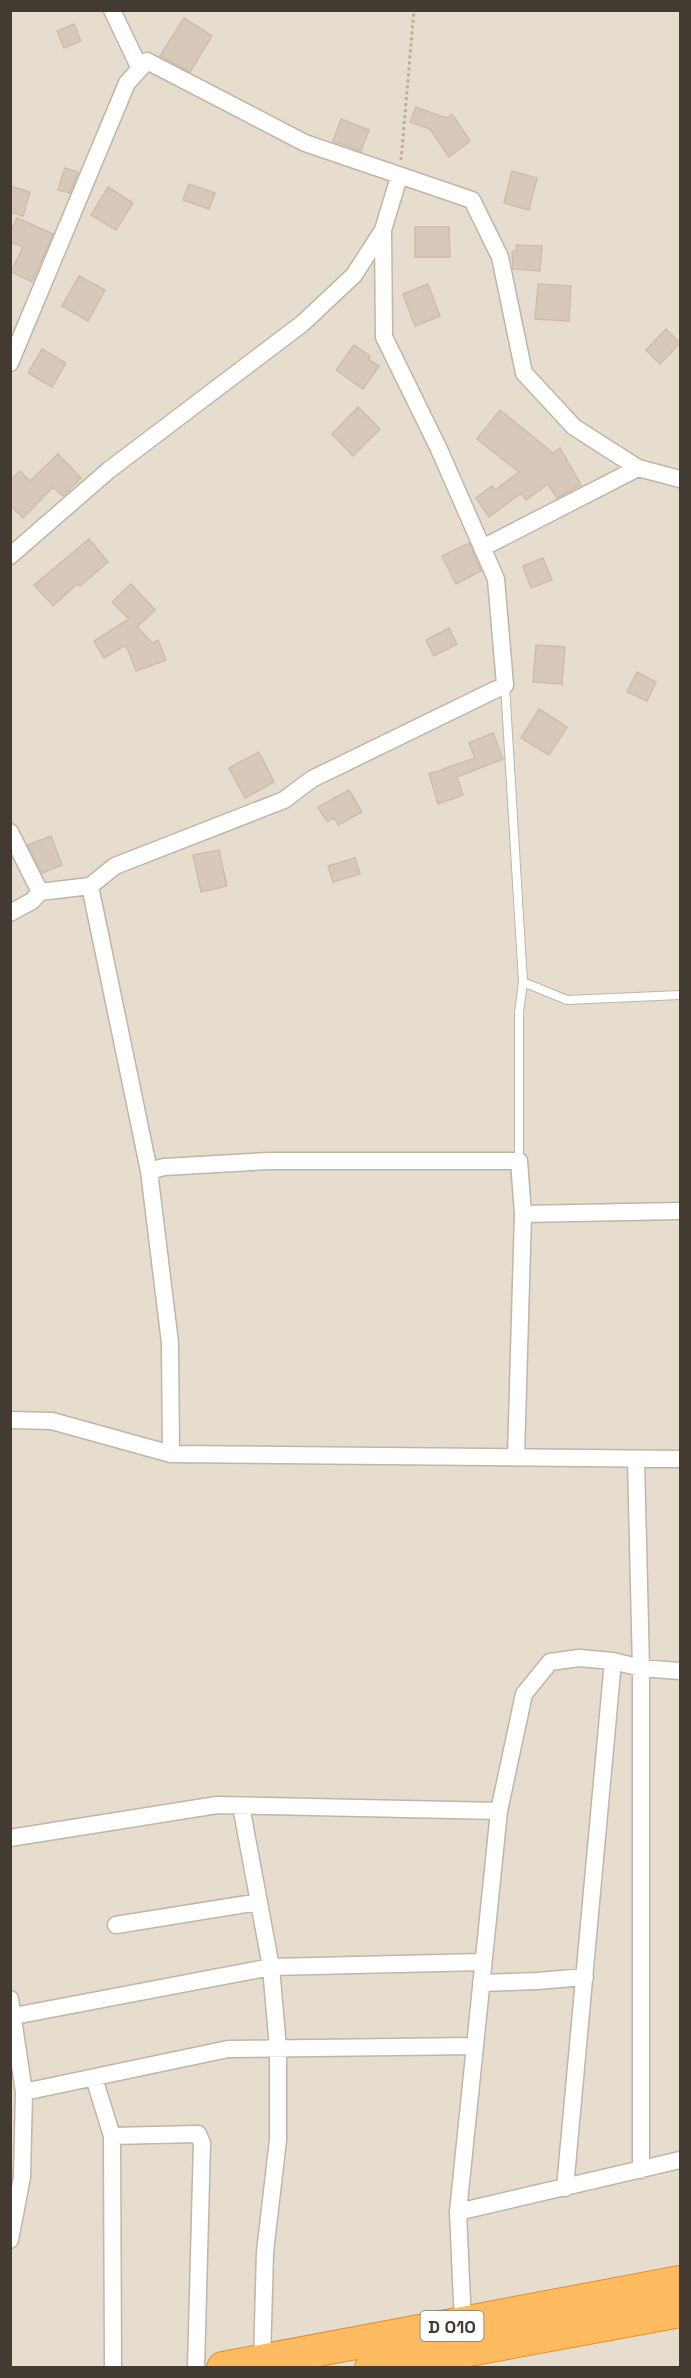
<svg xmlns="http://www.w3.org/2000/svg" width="691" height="2378" viewBox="0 0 691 2378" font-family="'Space Grotesk',sans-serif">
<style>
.residential{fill:#e6ddcf}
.building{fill:#d7c9ba;stroke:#cfbdaa;stroke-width:1.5}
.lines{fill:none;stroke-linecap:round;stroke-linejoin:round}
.lane-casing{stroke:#c0b5a7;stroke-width:10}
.street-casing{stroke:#c0b5a7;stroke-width:19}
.highway-casing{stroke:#e48e29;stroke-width:34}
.path{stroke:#c0ad95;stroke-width:3;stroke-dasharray:3 3;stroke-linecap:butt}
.lane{stroke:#fff;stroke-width:8}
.street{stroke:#fff;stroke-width:16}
.highway{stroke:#ffbb60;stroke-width:32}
.labels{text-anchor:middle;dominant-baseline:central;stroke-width:4.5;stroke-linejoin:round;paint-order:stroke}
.shield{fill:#fff;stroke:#7b7670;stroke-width:1.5}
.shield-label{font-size:18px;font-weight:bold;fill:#433b32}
</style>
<rect width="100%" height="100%" fill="#f2ebe2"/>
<path class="residential" d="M 11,11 L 680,11 L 680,2367 L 11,2367 Z"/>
<path class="building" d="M 184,18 L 212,36 L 190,72 L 160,56 Z
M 74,24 L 81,41 L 64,48 L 57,31 Z
M 416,107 L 446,118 L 452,114 L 470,141 L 449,157 L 430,129 L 410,122 Z
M 341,119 L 369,130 L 361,151 L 333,141 Z
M 65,168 L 78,172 L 70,193 L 58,190 Z
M 512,171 L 537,178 L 529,210 L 504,203 Z
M 189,184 L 215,193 L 209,209 L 183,200 Z
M 10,186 L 30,192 L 23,216 L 10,212 Z
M 108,187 L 133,203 L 116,230 L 91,215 Z
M 17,218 L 53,234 L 32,282 L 11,272 L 23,247 L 10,242 L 10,233 Z
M 415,227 L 449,227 L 450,257 L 415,257 Z
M 516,245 L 542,246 L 540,271 L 513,269 L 512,252 L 517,250 Z
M 79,276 L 105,290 L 88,321 L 62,306 Z
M 428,284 L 440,316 L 415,326 L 403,294 Z
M 538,284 L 571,286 L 569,321 L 535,319 Z
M 666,329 L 680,343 L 660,364 L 646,350 Z
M 354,345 L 370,356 L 368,359 L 379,366 L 363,389 L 336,370 Z
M 42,349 L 66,363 L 52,387 L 28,373 Z
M 358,407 L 380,429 L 353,456 L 332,434 Z
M 500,410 L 553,453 L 560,448 L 581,485 L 557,498 L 548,484 L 526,500 L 521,493 L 489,517 L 476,498 L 492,486 L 495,490 L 519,472 L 477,439 Z
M 58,454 L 81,478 L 63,496 L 53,487 L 23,518 L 10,505 L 10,480 L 20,471 L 30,481 Z
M 89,539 L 108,562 L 80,586 L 77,584 L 53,606 L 34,585 Z
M 469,543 L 481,571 L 456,584 L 442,556 Z
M 543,558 L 552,580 L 531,588 L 523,566 Z
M 131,584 L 155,610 L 137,627 L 152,643 L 158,640 L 166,660 L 136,671 L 126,645 L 104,658 L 94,641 L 129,619 L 112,602 Z
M 449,628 L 457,644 L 434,656 L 426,640 Z
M 536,645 L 565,647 L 562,684 L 533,682 Z
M 637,672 L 656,682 L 647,701 L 627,692 Z
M 539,709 L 567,727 L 549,755 L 521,738 Z
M 493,733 L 503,759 L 457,777 L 463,795 L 438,804 L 429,774 L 475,758 L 469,743 Z
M 259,752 L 274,782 L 245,798 L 229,768 Z
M 349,790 L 362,812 L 338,825 L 334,818 L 327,822 L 318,807 Z
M 51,836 L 62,865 L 42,873 L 28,845 Z
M 219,850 L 227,886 L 201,892 L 193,855 Z
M 355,858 L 360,874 L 333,882 L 328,866 Z"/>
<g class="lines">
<defs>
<path id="lane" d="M 505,685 L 523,982 L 567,1000 L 680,995
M 519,1161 L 519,1013 L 523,982"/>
<path id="street" d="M 112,10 L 140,69
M 10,363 L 127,83 L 147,61 L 305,143 L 472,200 L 500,257 L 524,373 L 574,427 L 638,468 L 680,479
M 482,548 L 638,468
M 10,556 L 109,470 L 303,323 L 354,275 L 383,230 L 399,177
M 10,832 L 40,892
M 90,886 L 149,1171 L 170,1343 L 171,1454
M 10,913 L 32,901 L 40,892 L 90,886 L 115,866 L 284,800 L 312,779 L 505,685 L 496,579 L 438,447 L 384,337 L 383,230
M 149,1171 L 164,1167 L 269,1161 L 519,1161 L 523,1214 L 516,1456
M 523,1214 L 680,1211
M 10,1420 L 52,1421 L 171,1454 L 680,1459
M 636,1460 L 641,1668 L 641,2170
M 241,1806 L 271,1967 L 278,2048 L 278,2140 L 265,2252 L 262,2361
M 10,1838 L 217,1805 L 499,1811
M 116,1925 L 259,1902
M 481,1983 L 537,1981 L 585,1977
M 10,1999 L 24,2092 L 22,2177 L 10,2240
M 14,2016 L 271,1967 L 483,1962
M 94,2078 L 112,2136 L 113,2368
M 24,2092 L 228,2049 L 475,2046
M 112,2136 L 198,2134 L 202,2143 L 196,2368
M 565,2188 L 613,1661
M 458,2212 L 680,2160
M 463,2324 L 458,2212 L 499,1811 L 524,1694 L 550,1662 L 579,1658 L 613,1661 L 641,1668 L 680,1671"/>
<path id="highway" d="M 223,2368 L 680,2282
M 371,2368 L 680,2311"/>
</defs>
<use href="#lane" class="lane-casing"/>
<use href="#street" class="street-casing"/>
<use href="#highway" class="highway-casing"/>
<path class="path" d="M 401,160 L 414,10"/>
<use href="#lane" class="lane"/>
<use href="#street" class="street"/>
<use href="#highway" class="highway"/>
</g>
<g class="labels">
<rect class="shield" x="420.5" y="2311" width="63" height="30" rx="4.5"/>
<g class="shield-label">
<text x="452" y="2326">D 010</text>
</g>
</g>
<rect width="691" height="2378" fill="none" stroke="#433b32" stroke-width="24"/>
</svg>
